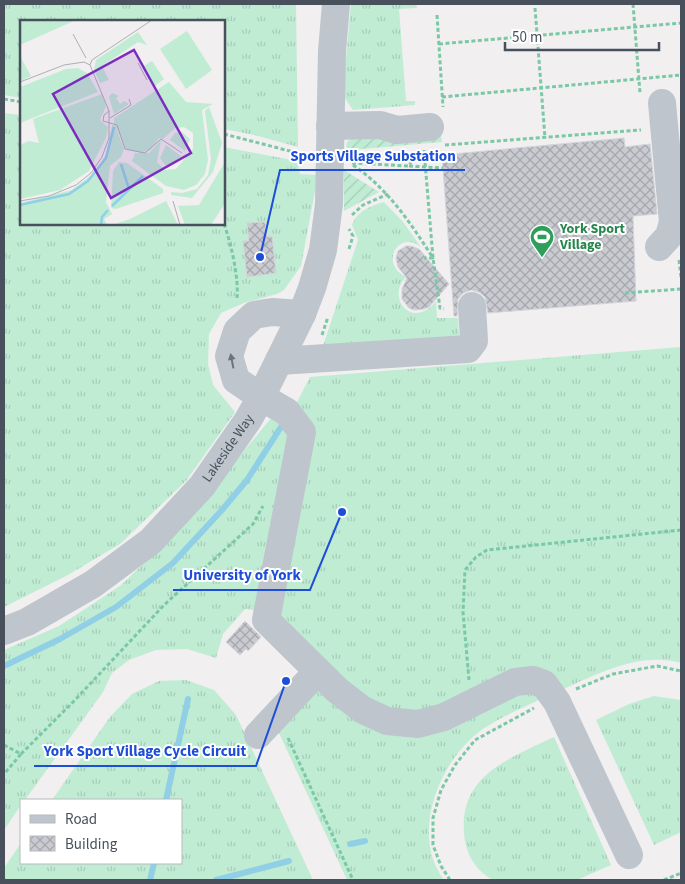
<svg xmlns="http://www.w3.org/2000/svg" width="685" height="884" viewBox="0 0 685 884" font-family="'Source Sans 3',sans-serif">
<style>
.grass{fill:url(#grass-tufts)}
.garden{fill:url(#garden-furrows)}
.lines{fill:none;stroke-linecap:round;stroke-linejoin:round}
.stream{stroke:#90cfe6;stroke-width:6}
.building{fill:url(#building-cross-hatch);stroke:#d3d5da}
.path{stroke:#7ac8a6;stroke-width:3;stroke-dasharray:4 2.5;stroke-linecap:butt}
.minor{stroke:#bec5cd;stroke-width:28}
.oneway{fill:#6b747d}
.labels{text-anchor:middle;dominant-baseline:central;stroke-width:4;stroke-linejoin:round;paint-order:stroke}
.leisure-label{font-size:14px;font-weight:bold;fill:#27864d;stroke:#fff;text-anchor:start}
.street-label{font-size:14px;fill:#48515b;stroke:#fff}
.inset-river{fill:none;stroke:#90cfe6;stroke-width:2.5}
.inset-road{fill:none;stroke:#adb0b4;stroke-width:1}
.view{fill:#7b2cbf;fill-opacity:0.15;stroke:#7b2cbf;stroke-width:2.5}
.inset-edge{fill:none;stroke:#48515b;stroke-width:2.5}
.leader{fill:none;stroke:#1d4ed8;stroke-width:2}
.callout-dot{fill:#1d4ed8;stroke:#fff;stroke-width:2}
.callout-label{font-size:15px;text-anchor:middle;font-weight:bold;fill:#1d4ed8;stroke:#fff;stroke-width:4;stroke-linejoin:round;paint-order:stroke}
</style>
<defs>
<pattern id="grass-tufts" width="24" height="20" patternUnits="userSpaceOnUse" patternTransform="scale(1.25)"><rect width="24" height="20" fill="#c0ecd4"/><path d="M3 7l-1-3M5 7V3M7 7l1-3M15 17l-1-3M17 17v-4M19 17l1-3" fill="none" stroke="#a6ccb8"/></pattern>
<pattern id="garden-furrows" width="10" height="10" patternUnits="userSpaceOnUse" patternTransform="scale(1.25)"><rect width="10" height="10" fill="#c0ecd4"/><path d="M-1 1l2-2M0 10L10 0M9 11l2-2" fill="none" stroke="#a6ccb8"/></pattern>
<pattern id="building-cross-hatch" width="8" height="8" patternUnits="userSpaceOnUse" patternTransform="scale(1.25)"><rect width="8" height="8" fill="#c9cbd1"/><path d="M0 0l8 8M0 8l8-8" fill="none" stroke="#a5a7ad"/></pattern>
</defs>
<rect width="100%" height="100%" fill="#f1efef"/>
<path class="grass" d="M 4,4 L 296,4 L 298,147 L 258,136 L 224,129 L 224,21 L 21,21 L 21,98 L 4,95 Z
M 351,4 L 416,4 L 417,8 L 399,9 L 406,101 L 415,101 L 415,105 L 353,110 L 344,97 L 344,80 Z
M 4,113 L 21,115 L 21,224 L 224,224 L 224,147 L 297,161 L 300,174 L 318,175 L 301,266 L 284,290 L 277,294 L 244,303 L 221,313 L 209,334 L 208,364 L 213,385 L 235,412 L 186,481 L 120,544 L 68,575 L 4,607 Z
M 384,202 L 403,222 L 421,247 C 398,229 379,264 406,277 C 385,298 413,331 436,301 L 437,318 L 458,318 L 459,337 L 322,349 L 358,240 L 352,225 C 357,211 371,206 384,202 Z
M 681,347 L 681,663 C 639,651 595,675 557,692 L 548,677 L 427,715 L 362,702 L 277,618 L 295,406 L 310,377 Z
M 272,417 L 291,429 L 263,611 L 245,609 L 223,634 L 216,658 L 187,649 L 156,650 L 129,660 L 112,673 L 103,692 L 25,800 L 21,800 L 21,805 L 4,830 L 4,650 L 59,626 L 120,586 L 177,532 Z
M 186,680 L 214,690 L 236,715 L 313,880 L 4,880 L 4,868 L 21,843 L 21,863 L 181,863 L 181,800 L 52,800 L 110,717 L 132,694 L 159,681 Z
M 319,683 L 390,727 L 522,686 L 545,697 C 525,707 502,716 483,729 C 440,759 409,833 444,880 L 347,880 L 273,720 Z
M 654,696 L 681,700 L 681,832 L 654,845 L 596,720 L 629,704 Z
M 554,737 L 611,865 L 577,880 L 493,880 C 478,872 468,858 465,841 C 455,777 506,760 554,737 Z"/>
<path class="garden" d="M 440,130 L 442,142 L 350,150 L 346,147 L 347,142 L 352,138 Z
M 344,170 L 379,192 L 344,211 Z"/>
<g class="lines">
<path class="stream" d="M 4,666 L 60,639 L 116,607 L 173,563 L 222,510 L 247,480 L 281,427
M 166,800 L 188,699
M 350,844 L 365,841
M 150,880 L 154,863
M 216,880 L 289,861"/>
</g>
<path class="building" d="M 624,138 L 625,147 L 650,144 L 657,214 L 633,216 L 636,301 L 488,313 L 485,297 L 479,292 L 471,290 L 463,293 L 458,299 L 457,316 L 454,316 L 442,155 Z
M 265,222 L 267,237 L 272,236 L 276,273 L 247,277 L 243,241 L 249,241 L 247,223 Z
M 406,246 L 411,246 L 419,249 L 449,284 L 429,307 L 424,309 L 414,310 L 409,308 L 402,299 L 402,289 L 407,278 L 398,267 L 396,258 L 398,251 Z
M 245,621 L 261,637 L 248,651 L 246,649 L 240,655 L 226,642 Z"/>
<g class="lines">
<path class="path" d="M 633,4 L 640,93
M 535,8 L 545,138
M 437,15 L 443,107
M 439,44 L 681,23
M 442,97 L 681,75
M 4,99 L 21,102
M 224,134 L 305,155
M 445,145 L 641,130
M 424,150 L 433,258 L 440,308 L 444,309
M 352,163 L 408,166 L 419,153
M 353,165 C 388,189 410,222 433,258 L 424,258
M 409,166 L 443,168
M 352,215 L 363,205 L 388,194
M 224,224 C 231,243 239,278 237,298
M 349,249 L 353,236 L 349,229
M 679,260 L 681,277
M 625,293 L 681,289
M 322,335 L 328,317
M 469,680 L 463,612 L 465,570 L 476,557 L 487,550 L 681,530
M 576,689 L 613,674 L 657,666 L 681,671
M 288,738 L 353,880
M 4,745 L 21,754 L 4,774
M 21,754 L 75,700 L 164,605 L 253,524 L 263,506
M 450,880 L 441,866 L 433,845 L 433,818 L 441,790 L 455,765 L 475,740 L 534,708
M 664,880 L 681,873"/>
<g class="minor">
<path d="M 330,126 L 380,125 L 397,130 L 430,127"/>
<path d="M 659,247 L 669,236 L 673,222 L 662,103"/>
<path d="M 302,314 L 272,312 L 254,315 L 237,331 L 229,356 L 236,380 L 261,397 L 287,412 L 302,432 L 266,620 L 337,690 L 363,710 L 387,721 L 418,724 L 444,717 L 515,682 L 533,680 L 544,684 L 557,702 L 629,855"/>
<path d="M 279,361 L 468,349 L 474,341 L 472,306"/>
<path id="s1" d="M 4,631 L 27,622 L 93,584 L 151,541 L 202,486 L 248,420 L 261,397 L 302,314 L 312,288 L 323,250 L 329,204 L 332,51 L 336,4"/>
<path d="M 258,735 L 317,672"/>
</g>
</g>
<defs><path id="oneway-solid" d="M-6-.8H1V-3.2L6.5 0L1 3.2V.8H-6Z" transform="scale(1.25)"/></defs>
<use class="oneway" href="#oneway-solid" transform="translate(232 361) rotate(-101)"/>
<defs>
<symbol id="stadium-pin" viewBox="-11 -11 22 30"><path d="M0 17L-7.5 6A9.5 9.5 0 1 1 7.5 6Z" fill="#2e9e5b" stroke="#fff"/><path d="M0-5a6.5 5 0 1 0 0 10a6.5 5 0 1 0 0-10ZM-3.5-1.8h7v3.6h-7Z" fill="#fff"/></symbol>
</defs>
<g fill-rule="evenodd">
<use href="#stadium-pin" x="528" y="223" width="28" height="38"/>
</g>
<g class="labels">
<g class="leisure-label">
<text x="560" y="229">York Sport<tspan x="560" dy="16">Village</tspan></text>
</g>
<g class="street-label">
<text stroke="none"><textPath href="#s1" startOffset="294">Lakeside Way</textPath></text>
</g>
</g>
<g transform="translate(20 20)">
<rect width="205" height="205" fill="#f1efef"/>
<path d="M 0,0 L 16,0 L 0,16 ZM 118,12 L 127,25 L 118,22 L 82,46 L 89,60 L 80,63 L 74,50 L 76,40 ZM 0,36 L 11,56 L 0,61 ZM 58,48 L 67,53 L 78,72 L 0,103 L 0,67 L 46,49 ZM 149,62 L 166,82 L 193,84 L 182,90 L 188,140 L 185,154 L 176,165 L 164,170 L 146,166 L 112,141 L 115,133 L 129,133 L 141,120 L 137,142 L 145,150 L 156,149 L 173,129 L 173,113 L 164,107 L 155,108 L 143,119 L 139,118 L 130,130 L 121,133 L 106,129 L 94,103 L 94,98 ZM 92,73 L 99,76 L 96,78 L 100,84 L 104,81 L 109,84 L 94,94 L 89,77 ZM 82,74 L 86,86 L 80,100 L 88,107 L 86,118 L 69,151 L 40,170 L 0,179 L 0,125 L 9,121 L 19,123 L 13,99 ZM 189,87 L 202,123 L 193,152 L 172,178 L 151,175 L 151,172 L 162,173 L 177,169 L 188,155 L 191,139 L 185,91 ZM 92,105 L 95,105 L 104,129 L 101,137 L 90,146 L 86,182 L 92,194 L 84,199 L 87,205 L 0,205 L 0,183 L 52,170 L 74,153 L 86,135 ZM 162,112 L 170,119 L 165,131 L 150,120 L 155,113 ZM 146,125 L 161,136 L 151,145 L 145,145 L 140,138 ZM 99,142 L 107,143 L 143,169 L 143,173 L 96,189 L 91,188 L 93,151 Z" fill="#c0ecd4"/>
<path d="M 16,0 L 56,0 L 0,25 L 0,16 ZM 205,142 L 205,183 L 191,205 L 165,205 L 158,186 L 179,185 ZM 146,181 L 158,205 L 92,205 L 110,199 Z" fill="#c0ecd4"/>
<path d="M 167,11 L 192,50 L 166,69 L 140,29 ZM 132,41 L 144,59 L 135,66 L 122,47 Z" fill="#c0ecd4"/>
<path class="inset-river" d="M 101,144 L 109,169M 0,185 L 49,174 L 68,161 L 86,138 L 94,107M 92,186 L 123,156M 81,205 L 82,197 L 88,190"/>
<path class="inset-road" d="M 53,14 L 66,38M 72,40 L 132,0M 118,43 L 127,60M 0,62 L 44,45 L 64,42 L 70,45M 89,91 L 84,95 L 83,101 L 97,105 L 105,129 L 125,133 L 141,119 L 162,133M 90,98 L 111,85 L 109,79M 0,181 L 29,176 L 56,165 L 71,153 L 82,137 L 89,118 L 89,91 L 70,45 L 72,40M 153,181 L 160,205"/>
<path class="view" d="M 114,30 L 171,133 L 91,178 L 33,74 Z"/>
<rect width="205" height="205" class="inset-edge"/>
</g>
<path class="leader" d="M260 257L280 170H465M342 512L310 590H173M286 681L256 766H34"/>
<g class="callout-dot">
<circle cx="260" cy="257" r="5"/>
<circle cx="342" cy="512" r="5"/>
<circle cx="286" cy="681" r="5"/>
</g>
<g class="callout-label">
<text x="373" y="161">Sports Village Substation</text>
<text x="242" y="580">University of York</text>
<text x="145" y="756">York Sport Village Cycle Circuit</text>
</g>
<rect width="685" height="884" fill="none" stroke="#48515b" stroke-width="10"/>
<rect x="20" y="799" width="162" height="65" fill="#ffffff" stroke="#b6b9bd"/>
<rect x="30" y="815" width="25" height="8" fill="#bec5cd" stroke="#b6b9bd"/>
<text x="65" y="824" font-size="15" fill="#48515b">Road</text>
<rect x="30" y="836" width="25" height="15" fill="url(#building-cross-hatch)" stroke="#b6b9bd"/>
<text x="65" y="849" font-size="15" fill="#48515b">Building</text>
<path d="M505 42v8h154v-8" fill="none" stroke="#48515b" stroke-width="2.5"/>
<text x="512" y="42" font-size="15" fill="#48515b" stroke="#ffffff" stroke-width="4" paint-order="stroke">50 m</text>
</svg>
